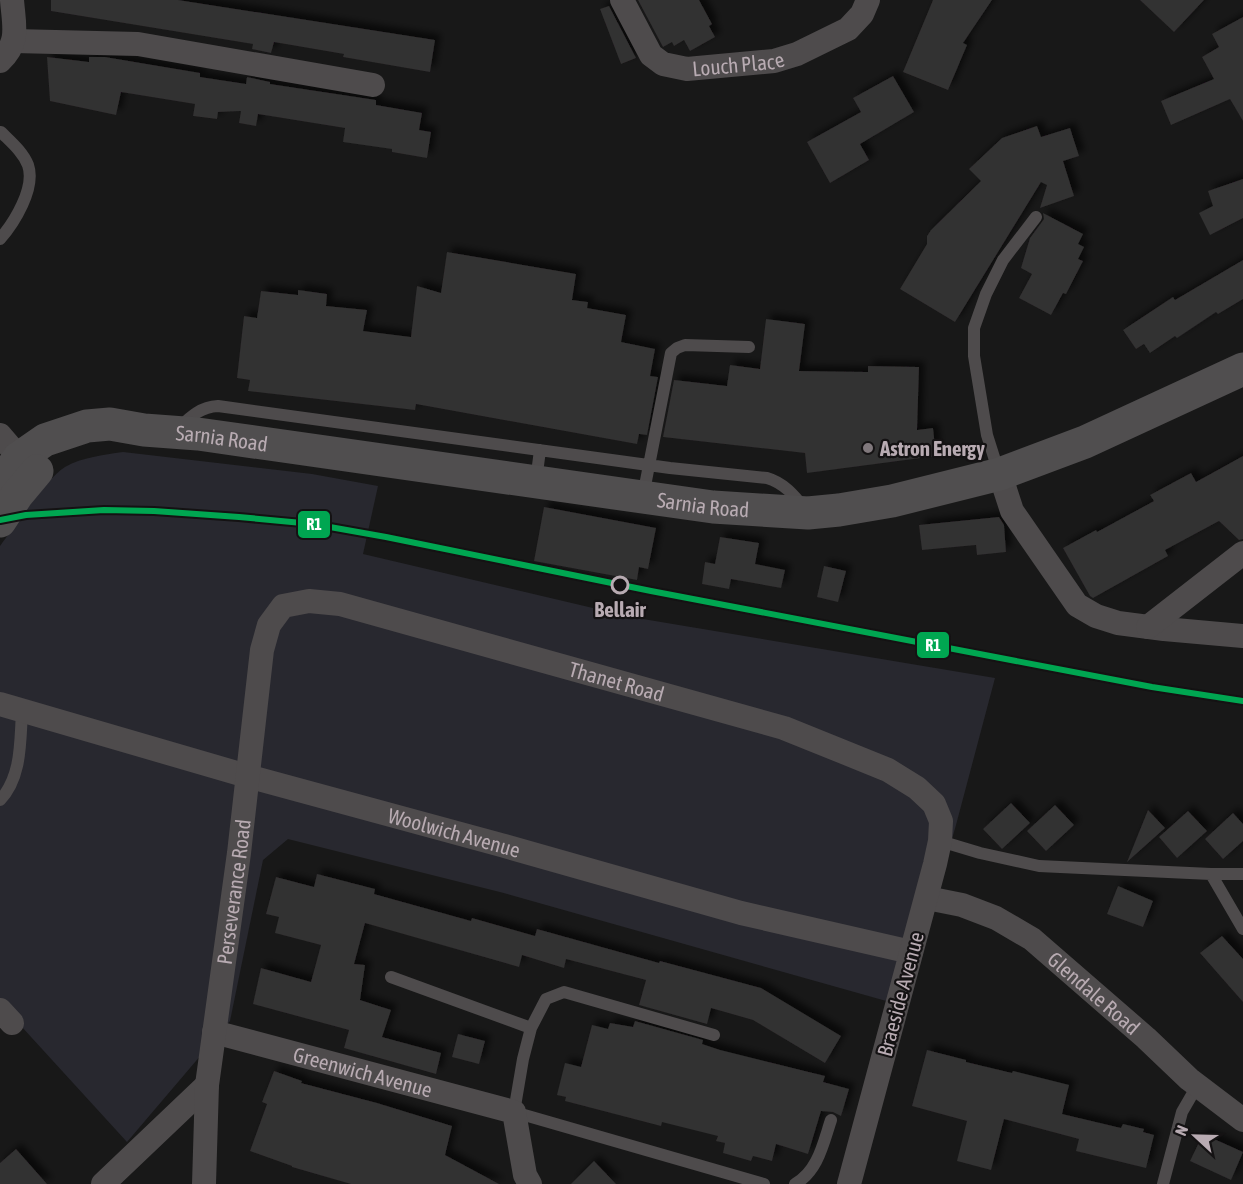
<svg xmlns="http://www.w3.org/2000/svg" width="1243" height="1184" viewBox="0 0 1243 1184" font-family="'Asap Condensed',sans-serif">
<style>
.green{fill:#28282f}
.building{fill:#323031;filter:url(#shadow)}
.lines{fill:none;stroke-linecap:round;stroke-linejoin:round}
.lane{stroke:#4e4b4c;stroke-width:12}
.street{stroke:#4e4b4c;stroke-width:24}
.secondary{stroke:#504e4f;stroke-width:33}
.rail-1-casing{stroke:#141213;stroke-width:10}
.rail-1{stroke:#00a651;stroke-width:6}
.poi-dot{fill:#80787c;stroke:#141213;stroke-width:2}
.stop-dot{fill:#141213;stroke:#b8abb2;stroke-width:3}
.labels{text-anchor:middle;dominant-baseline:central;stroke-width:4.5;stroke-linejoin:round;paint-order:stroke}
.street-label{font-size:21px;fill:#b8abb2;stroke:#141213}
.poi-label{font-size:21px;font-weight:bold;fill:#b8abb2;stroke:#141213;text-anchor:start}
.stop-label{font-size:21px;font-weight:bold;fill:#b8abb2;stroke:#141213}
.line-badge{stroke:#141213;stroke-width:2}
.badge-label{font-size:16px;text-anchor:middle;font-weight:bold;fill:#fff}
</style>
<defs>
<filter id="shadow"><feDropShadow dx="5.5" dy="-5.5" stdDeviation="3" flood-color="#0009"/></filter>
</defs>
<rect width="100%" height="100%" fill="#181818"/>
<path class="green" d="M 123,452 L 312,474 L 378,486 L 363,554 L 631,617 L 995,678 L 956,825 L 904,1006 L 500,892 L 288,839 L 263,860 L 230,1021 L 127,1142 L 0,1003 L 0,546 C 15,526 46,479 65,467 C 83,457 103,455 123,452 Z"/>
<path class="building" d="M 51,0 L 178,0 L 435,40 L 430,72 L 343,57 L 344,54 L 274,42 L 271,53 L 252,49 L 253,44 L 51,11 Z
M 638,0 L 699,0 L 712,24 L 709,26 L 715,37 L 690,51 L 684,40 L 674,46 L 672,42 L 663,47 Z
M 933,0 L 992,0 L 963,43 L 967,45 L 948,90 L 903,72 Z
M 1140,0 L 1204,0 L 1174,32 Z
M 609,6 L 636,58 L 621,64 L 600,9 Z
M 1243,17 L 1243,121 L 1230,99 L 1171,125 L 1161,101 L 1214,79 L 1202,57 L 1219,47 L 1212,34 Z
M 47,57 L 89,62 L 89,57 L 105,57 L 200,73 L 200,77 L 246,84 L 247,77 L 270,82 L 270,84 L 376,100 L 376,105 L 422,113 L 419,130 L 431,132 L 427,158 L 392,152 L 392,149 L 343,142 L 345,128 L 258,114 L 256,126 L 239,123 L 241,111 L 218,112 L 217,119 L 193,116 L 195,104 L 121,92 L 116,115 L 50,101 Z
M 893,76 L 914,112 L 860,144 L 869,160 L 830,183 L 807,142 L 861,112 L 853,98 Z
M 1037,126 L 1041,137 L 1070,128 L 1079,156 L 1063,161 L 1074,196 L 1040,208 L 1047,185 L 1041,182 L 955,322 L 900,289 L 927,244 L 927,236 L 931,230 L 981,181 L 969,169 L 1002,138 Z
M 1243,179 L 1243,218 L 1210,235 L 1199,213 L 1213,206 L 1208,191 Z
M 1043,213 L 1083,234 L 1078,244 L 1084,247 L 1078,259 L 1083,261 L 1066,294 L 1063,293 L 1051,315 L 1019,298 L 1032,274 L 1021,268 L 1030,238 L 1044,219 Z
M 447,252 L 576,274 L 572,300 L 588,302 L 587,308 L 626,315 L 621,342 L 655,349 L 650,376 L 658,377 L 647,435 L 639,434 L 637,444 L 416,404 L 415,410 L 248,391 L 250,380 L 237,378 L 244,316 L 257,318 L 261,291 L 298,295 L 298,290 L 327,294 L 326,306 L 367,310 L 363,331 L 411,337 L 417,286 L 441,293 Z
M 1243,260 L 1243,299 L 1218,314 L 1216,312 L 1177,338 L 1175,336 L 1150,353 L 1144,344 L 1136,349 L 1123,330 L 1173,297 L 1175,300 Z
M 766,319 L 805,324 L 799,371 L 868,372 L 868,366 L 919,367 L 917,430 L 933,428 L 936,456 L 807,473 L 805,453 L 663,437 L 674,380 L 727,386 L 730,365 L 760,369 Z
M 1243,456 L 1243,539 L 1239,540 L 1219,521 L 1165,550 L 1168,556 L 1093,598 L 1090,596 L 1063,548 L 1096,530 L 1097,532 L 1154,501 L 1150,495 L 1191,473 L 1196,482 Z
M 544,507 L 656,528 L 648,569 L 639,567 L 637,580 L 534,561 Z
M 999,517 L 1004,525 L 1006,552 L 977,555 L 976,545 L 922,550 L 919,525 Z
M 720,537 L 759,543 L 755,564 L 785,570 L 781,588 L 731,579 L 729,589 L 702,584 L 705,562 L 715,564 Z
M 824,566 L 846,571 L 838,602 L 817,597 Z
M 1011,803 L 1030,823 L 1002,849 L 983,829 Z
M 1055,805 L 1074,825 L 1046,851 L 1027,831 Z
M 1148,810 L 1165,828 L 1127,862 Z
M 1188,811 L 1207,831 L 1177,858 L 1159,837 Z
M 1233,813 L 1243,824 L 1243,841 L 1223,859 L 1205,839 Z
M 317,874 L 375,889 L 374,894 L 471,921 L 472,918 L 535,936 L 537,929 L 659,963 L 660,961 L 761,988 L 841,1036 L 825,1063 L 753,1020 L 711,1008 L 707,1024 L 639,1005 L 646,980 L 566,959 L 564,968 L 522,955 L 519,967 L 365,923 L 354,964 L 365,965 L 360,1000 L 391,1010 L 382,1037 L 441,1053 L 436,1074 L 344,1048 L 349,1030 L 253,1004 L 261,968 L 311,982 L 321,945 L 275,933 L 279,917 L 266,914 L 276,877 L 314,887 Z
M 1118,886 L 1153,901 L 1143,927 L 1107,914 Z
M 1222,936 L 1243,959 L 1243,1002 L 1200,953 Z
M 635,1021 L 703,1040 L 702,1044 L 720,1050 L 825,1076 L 823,1082 L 849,1089 L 841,1116 L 833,1112 L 821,1111 L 808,1154 L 776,1144 L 772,1161 L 753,1156 L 751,1161 L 723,1153 L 725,1143 L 716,1141 L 718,1136 L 662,1122 L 661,1126 L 565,1101 L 566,1097 L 557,1095 L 565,1063 L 581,1067 L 592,1025 L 608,1029 L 610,1023 L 633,1027 Z
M 458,1034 L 485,1041 L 479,1064 L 452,1057 Z
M 927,1050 L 966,1060 L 966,1062 L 1012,1073 L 1013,1071 L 1069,1085 L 1062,1114 L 1121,1128 L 1123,1124 L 1144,1129 L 1143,1132 L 1154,1135 L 1146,1168 L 1076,1151 L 1079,1139 L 1004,1119 L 991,1170 L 957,1161 L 967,1121 L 912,1106 Z
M 274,1071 L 302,1081 L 301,1083 L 377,1103 L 452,1126 L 445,1155 L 499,1184 L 351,1184 L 292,1167 L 292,1166 L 250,1151 L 267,1104 L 262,1102 Z
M 1203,1134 L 1243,1152 L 1231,1180 L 1190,1161 Z
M 16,1149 L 47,1184 L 0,1184 L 0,1163 Z
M 594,1161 L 616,1184 L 571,1184 Z"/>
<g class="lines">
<path class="lane" d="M 0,239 C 14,223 36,188 28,165 C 23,152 11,142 1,132
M 180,427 C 191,416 201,407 218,406 L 670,468 L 767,478 C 784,483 794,495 805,509
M 999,473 L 987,435 L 974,356 L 974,328 L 986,294 L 1003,260 L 1036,217
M 536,481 L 540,450
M 643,496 L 671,353 L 677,348 L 685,345 L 749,347
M 0,800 C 22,777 20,741 22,712
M 940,841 L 980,853 L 1039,866 L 1211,874 L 1243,874
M 1211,874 L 1243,929
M 391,977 L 531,1028
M 714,1035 L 564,992 L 546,999 L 531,1028 L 523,1059 L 514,1112 L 764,1184
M 795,1184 C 818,1171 823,1144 831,1120
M 1163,1184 L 1182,1112 L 1197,1086"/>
<g class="street">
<path id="s1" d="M 622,0 L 651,55 L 663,64 L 687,69 L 774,61 L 797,54 L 848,29 L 862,14 L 868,0"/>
<path d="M 14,41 L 138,44 L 373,85"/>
<path d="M 0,61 C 20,42 14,26 12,0"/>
<path d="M 0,435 L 30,470"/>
<path d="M 1000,474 L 1012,511 L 1077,605 L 1096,616 L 1118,623 L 1164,629 L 1243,636"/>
<path d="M 1148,627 L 1243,553"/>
<path id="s2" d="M 0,704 L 247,776 L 501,845 L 741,913 L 911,952"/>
<path id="s3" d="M 927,898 L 962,905 L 996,918 L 1032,939 L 1146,1038 L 1189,1079 L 1243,1120"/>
<path d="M 0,1010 L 12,1023"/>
<path id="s4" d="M 214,1032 L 514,1112 L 525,1175 L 530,1184"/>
<path d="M 103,1184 L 207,1085"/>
<path id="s5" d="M 204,1184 L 207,1085 L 239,853 L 262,650 L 269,625 L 283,606 L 309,601 L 340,604 L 784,728 L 888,770 L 917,788 L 934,804 L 941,821 L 940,841 L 935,864 L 849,1184"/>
</g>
<g class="secondary">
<path id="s6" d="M 0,484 L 19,458 L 45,440 L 87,426 L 110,424 L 144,430 L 198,434 L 713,507 L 808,513 L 839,510 L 892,501 L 1000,474 L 1085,442 L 1243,369"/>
<path d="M 0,521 L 17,495 L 37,471"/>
</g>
<defs>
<path id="rail-1" d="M 0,520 L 26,515 L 104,510 L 154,511 L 239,517 L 313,524 L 386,537 L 651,591 L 1152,687 L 1243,701"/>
</defs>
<use href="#rail-1" class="rail-1-casing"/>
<use href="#rail-1" class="rail-1"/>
</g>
<circle class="poi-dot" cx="868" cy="448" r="6"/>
<circle class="stop-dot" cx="620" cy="585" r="8"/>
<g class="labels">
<g class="street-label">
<text stroke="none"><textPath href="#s1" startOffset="153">Louch Place</textPath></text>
<text stroke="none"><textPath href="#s6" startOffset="244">Sarnia Road</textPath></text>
<text stroke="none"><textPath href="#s6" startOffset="730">Sarnia Road</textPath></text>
<text stroke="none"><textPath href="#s5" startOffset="932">Thanet Road</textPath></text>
<text stroke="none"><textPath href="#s2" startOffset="472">Woolwich Avenue</textPath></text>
<text stroke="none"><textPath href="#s5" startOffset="294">Perseverance Road</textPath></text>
<text stroke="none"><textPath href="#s3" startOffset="196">Glendale Road</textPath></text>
<text transform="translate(900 994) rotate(-75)">Braeside Avenue</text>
<text stroke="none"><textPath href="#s4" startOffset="154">Greenwich Avenue</textPath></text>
</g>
<g class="poi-label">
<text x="880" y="448">Astron Energy</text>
</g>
<g class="stop-label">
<text x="620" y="609">Bellair</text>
</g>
</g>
<g class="line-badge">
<rect x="297" y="510" width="34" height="29" rx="6" fill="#00a651"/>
<rect x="916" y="631" width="34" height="28" rx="6" fill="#00a651"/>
</g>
<g class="badge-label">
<text x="314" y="530">R1</text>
<text x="933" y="651">R1</text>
</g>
<g transform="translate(1195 1136) rotate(292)" stroke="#141213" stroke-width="4.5" paint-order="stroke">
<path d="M0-4.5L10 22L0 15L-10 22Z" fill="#b8abb2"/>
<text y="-9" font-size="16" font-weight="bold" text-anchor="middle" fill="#b8abb2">N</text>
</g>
</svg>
